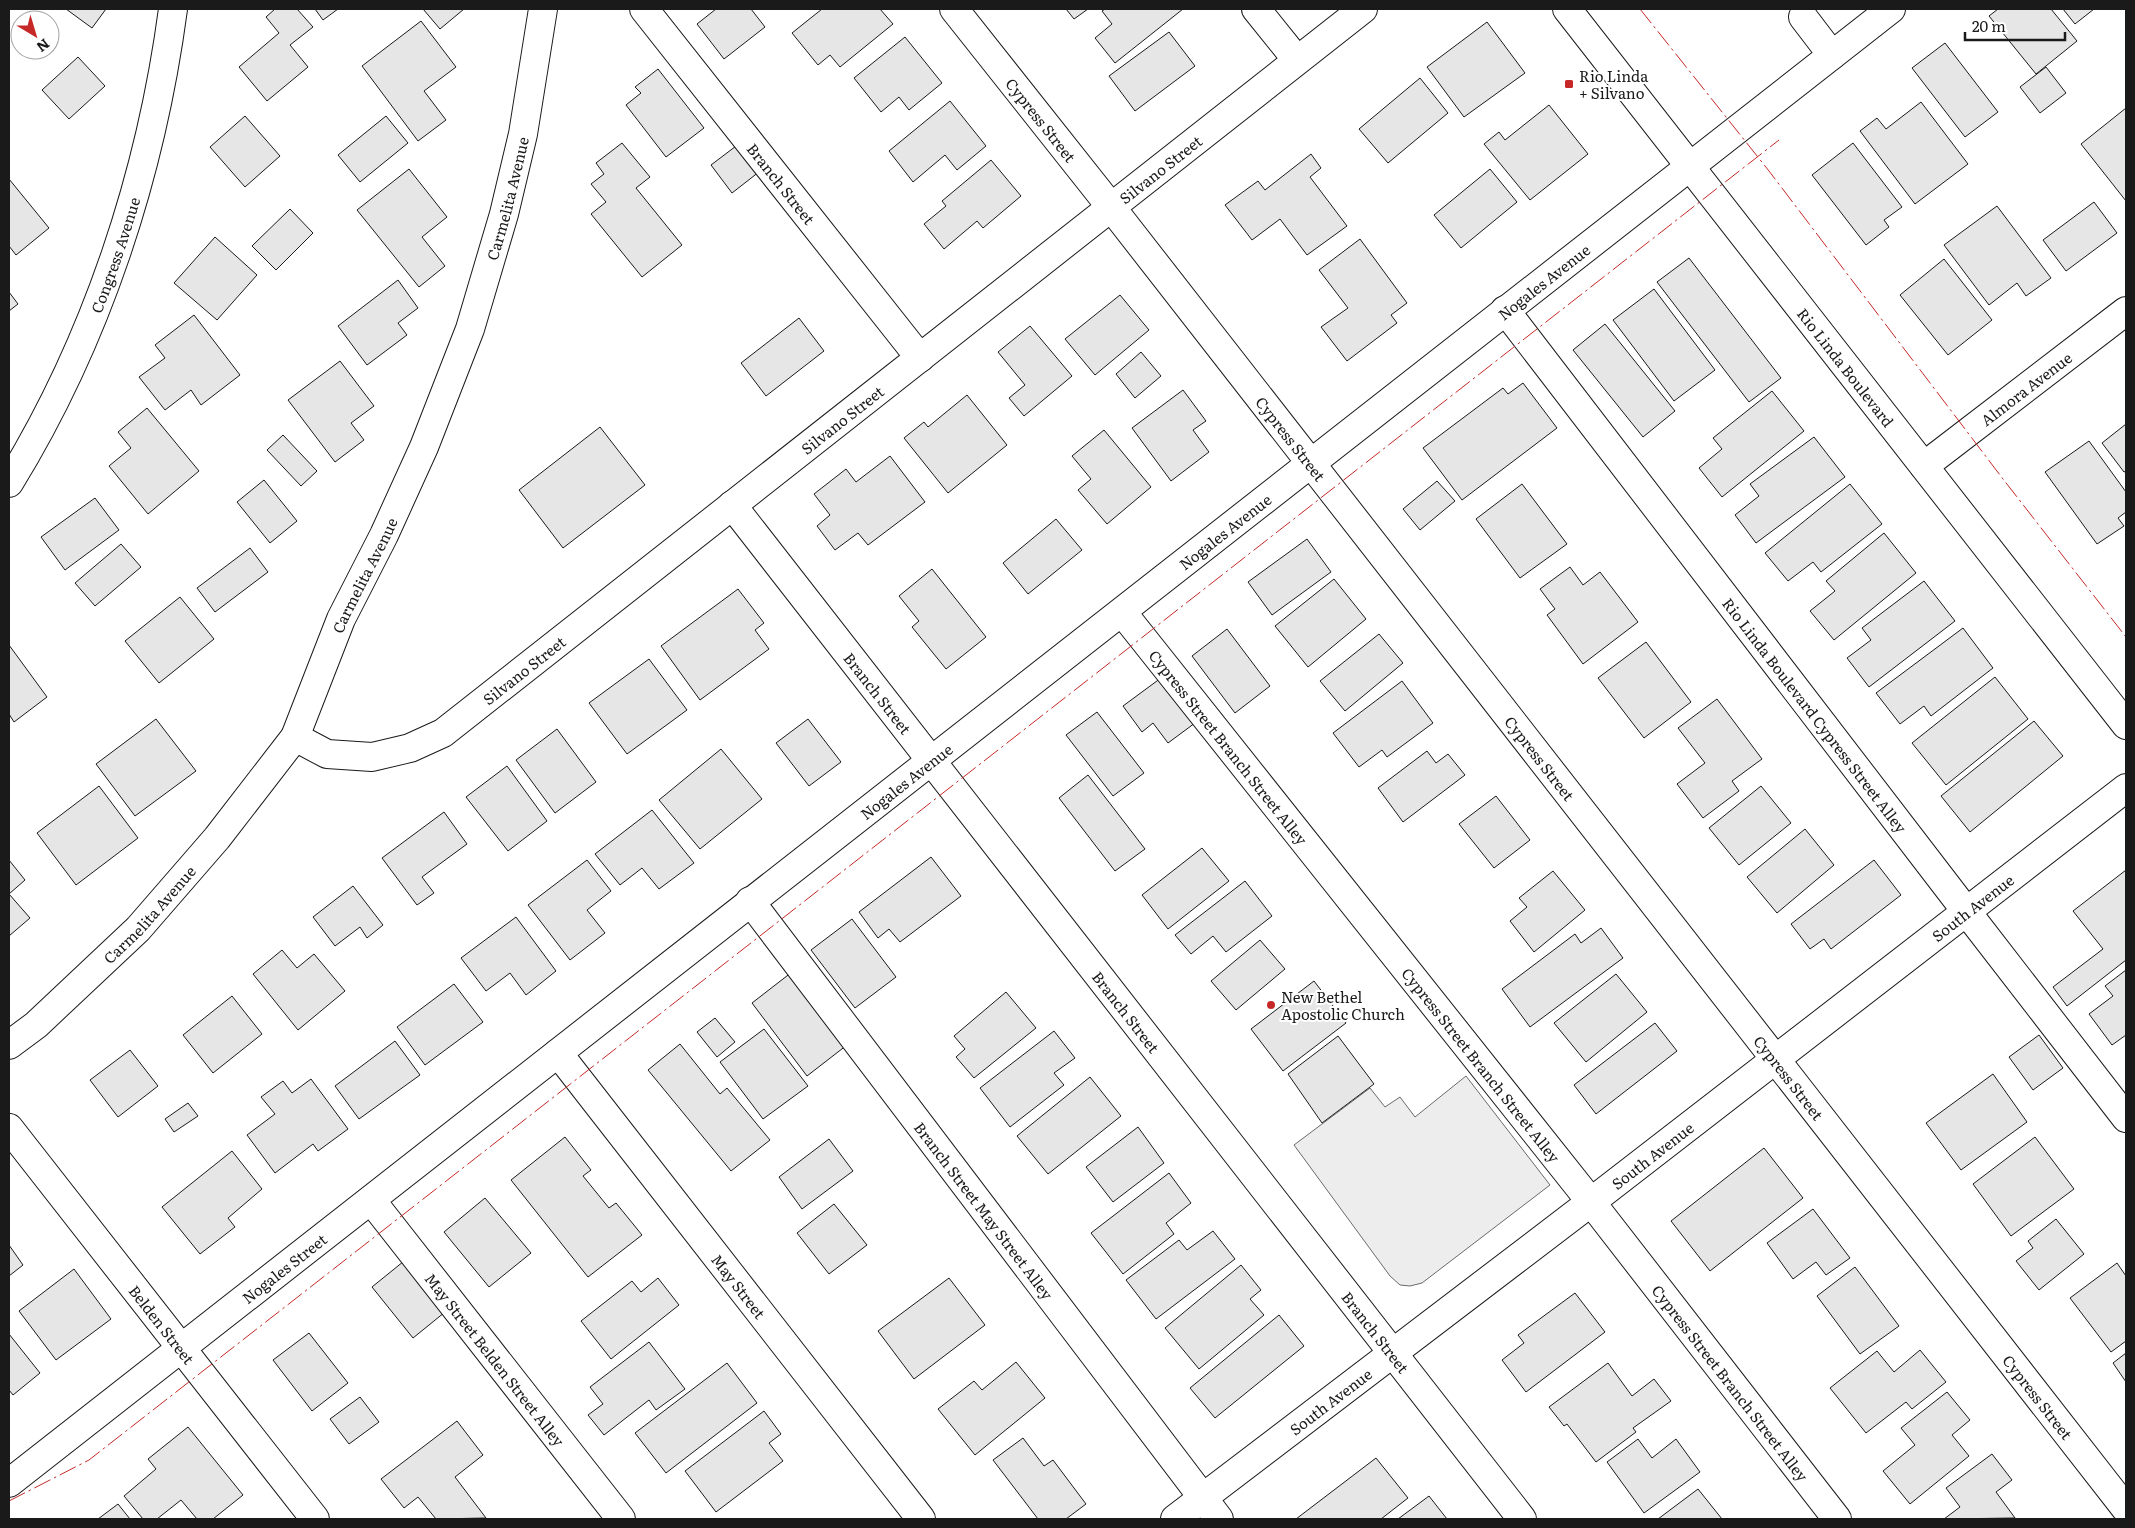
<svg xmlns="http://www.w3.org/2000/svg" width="2135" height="1528" viewBox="0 0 2135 1528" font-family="Literata,serif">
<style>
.parking{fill:#ededed;stroke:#6a6a6a}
.building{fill:#e6e6e6;stroke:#1a1a1a}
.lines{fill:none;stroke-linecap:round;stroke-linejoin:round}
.minor-casing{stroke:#1a1a1a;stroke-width:30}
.major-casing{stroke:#1a1a1a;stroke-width:30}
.minor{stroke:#fff;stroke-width:28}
.major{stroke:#fff;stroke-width:28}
.power{stroke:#c62828;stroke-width:1;stroke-dasharray:18 4 2.5 4;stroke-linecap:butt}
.poi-dot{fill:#c62828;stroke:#fff;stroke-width:2}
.labels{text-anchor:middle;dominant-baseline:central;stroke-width:4;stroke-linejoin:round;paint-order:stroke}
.poi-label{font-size:15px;fill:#1a1a1a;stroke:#fff;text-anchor:start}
.street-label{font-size:15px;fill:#1a1a1a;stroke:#fff}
</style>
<rect width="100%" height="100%" fill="#fff"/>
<path class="parking" d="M 1466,1076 L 1550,1185 L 1422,1283 L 1410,1286 L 1400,1285 L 1390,1276 L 1294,1145 L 1370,1088 L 1385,1107 L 1400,1097 L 1415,1117 Z"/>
<path class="building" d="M 66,9 L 106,9 L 92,28 Z
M 275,9 L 297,9 L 313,27 L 290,45 L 308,67 L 267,101 L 239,67 L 279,33 L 266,17 Z
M 315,9 L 338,9 L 323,20 Z
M 423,9 L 464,9 L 440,29 Z
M 716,9 L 751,9 L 765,27 L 724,59 L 697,24 Z
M 822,9 L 880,9 L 893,24 L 840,67 L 830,55 L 818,65 L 792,33 Z
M 1066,9 L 1088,9 L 1074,19 Z
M 1105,9 L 1183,9 L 1115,63 L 1095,38 L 1112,24 L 1102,11 Z
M 1998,9 L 2051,9 L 2077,41 L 2036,74 L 1989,16 Z
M 2063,9 L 2094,9 L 2075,24 Z
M 421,21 L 456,67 L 424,91 L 446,120 L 418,141 L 362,66 Z
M 1487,22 L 1525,73 L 1464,117 L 1427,67 Z
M 1169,32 L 1195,66 L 1135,111 L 1109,76 Z
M 905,37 L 942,83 L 909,110 L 899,97 L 881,112 L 854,78 Z
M 1945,43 L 1998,112 L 1965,137 L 1912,68 Z
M 78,57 L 105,86 L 69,119 L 42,90 Z
M 2046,67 L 2066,93 L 2040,113 L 2020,87 Z
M 658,69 L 704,128 L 666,157 L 626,105 L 641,93 L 635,87 Z
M 1420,78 L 1448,113 L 1388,163 L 1359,129 Z
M 950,101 L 986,146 L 957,170 L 945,155 L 913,182 L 889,151 Z
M 1921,102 L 1968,164 L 1915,204 L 1860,131 L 1877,118 L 1886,129 Z
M 1549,105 L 1588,154 L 1530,200 L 1484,144 L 1499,132 L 1505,140 Z
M 2126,108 L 2126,201 L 2081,144 Z
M 245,116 L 280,156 L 245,187 L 210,147 Z
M 386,116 L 408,143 L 360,182 L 338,155 Z
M 744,140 L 764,168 L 732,193 L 711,165 Z
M 622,143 L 650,177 L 636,188 L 682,245 L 642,277 L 591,214 L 606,202 L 591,184 L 604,174 L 596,163 Z
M 1853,143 L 1902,207 L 1884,220 L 1889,227 L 1866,245 L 1812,175 Z
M 1311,154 L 1321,168 L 1310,177 L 1347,226 L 1307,255 L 1280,219 L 1252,240 L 1225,205 L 1258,181 L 1265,190 Z
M 991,160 L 1021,196 L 983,228 L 977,221 L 944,249 L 924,224 L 946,206 L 942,201 Z
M 409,169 L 447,217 L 422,237 L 445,266 L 419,287 L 357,210 Z
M 1490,169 L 1517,202 L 1461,248 L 1434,215 Z
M 9,179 L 49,228 L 16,255 L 9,246 Z
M 2094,202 L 2117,233 L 2066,271 L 2043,240 Z
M 1997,206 L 2051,278 L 2026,296 L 2017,283 L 1989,305 L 1944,245 Z
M 290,209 L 313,233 L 276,270 L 252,246 Z
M 215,237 L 257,275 L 217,320 L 174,283 Z
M 1360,239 L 1407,303 L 1391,315 L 1397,323 L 1347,361 L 1321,327 L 1348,308 L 1319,270 Z
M 1689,258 L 1781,378 L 1749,402 L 1657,282 Z
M 1944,259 L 1992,320 L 1948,355 L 1900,295 Z
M 398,280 L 418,308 L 398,323 L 407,335 L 367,365 L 338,326 Z
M 1654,289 L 1715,370 L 1674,401 L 1613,320 Z
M 9,292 L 18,304 L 9,311 Z
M 1120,295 L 1149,330 L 1095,375 L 1065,339 Z
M 194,315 L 240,375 L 201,405 L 191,390 L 165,410 L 139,377 L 165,358 L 155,345 Z
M 799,318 L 824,351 L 766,396 L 741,363 Z
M 1605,324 L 1675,411 L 1643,437 L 1573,350 Z
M 1030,326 L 1072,376 L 1024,416 L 1009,398 L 1025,385 L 998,352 Z
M 1141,352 L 1161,376 L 1135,398 L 1116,374 Z
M 340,361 L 374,406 L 351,423 L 364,440 L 335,462 L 288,400 Z
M 1523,383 L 1557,428 L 1462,500 L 1423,448 L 1503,388 L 1508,394 Z
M 1183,390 L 1206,421 L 1193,430 L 1209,452 L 1171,481 L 1132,428 Z
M 1772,391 L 1804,431 L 1722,497 L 1699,468 L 1722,449 L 1713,438 Z
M 967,395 L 1007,445 L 948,493 L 904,438 L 924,422 L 928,427 Z
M 147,408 L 199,471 L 148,514 L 109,466 L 131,448 L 118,432 Z
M 2126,424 L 2126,471 L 2124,472 L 2102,443 Z
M 600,427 L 645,485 L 563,548 L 519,490 Z
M 1104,430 L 1151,487 L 1107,524 L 1078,490 L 1091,479 L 1072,456 Z
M 283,435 L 317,471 L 301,486 L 267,450 Z
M 1814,437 L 1845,477 L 1756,543 L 1735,515 L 1759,496 L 1750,484 Z
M 2089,441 L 2126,492 L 2126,512 L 2118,518 L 2124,526 L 2097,544 L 2045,472 Z
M 890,456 L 925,502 L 868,545 L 858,533 L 835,550 L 817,526 L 830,515 L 814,494 L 846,469 L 856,482 Z
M 264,480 L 297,521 L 270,543 L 237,502 Z
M 1437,481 L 1455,501 L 1420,530 L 1403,509 Z
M 1522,484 L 1567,544 L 1520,578 L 1476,519 Z
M 1850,484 L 1882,524 L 1821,572 L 1813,562 L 1788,581 L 1765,553 Z
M 95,498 L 119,530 L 65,570 L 41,537 Z
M 1056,519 L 1082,550 L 1028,594 L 1003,563 Z
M 1884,533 L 1916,573 L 1834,640 L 1810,611 L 1835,591 L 1826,581 Z
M 1307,539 L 1331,572 L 1272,615 L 1248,582 Z
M 121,544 L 141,567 L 95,606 L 75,583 Z
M 250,548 L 268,572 L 215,612 L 197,588 Z
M 1570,567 L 1583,585 L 1600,572 L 1638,622 L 1583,664 L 1547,615 L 1555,609 L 1540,589 Z
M 932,569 L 986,637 L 946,669 L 912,627 L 919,621 L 899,596 Z
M 1334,579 L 1366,619 L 1308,667 L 1275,626 Z
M 1924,581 L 1955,621 L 1869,687 L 1847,658 L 1871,640 L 1862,628 Z
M 738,589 L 764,623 L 755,630 L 769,649 L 700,700 L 661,646 Z
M 180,597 L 214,639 L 159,683 L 125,641 Z
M 1963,628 L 1993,668 L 1931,716 L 1924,706 L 1900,724 L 1876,693 Z
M 1227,629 L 1270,686 L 1235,713 L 1192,656 Z
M 1379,634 L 1403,663 L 1345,711 L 1320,681 Z
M 1646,642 L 1691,702 L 1644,738 L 1598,678 Z
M 9,645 L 47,697 L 14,722 L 9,714 Z
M 649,659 L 687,710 L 627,754 L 589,703 Z
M 1165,675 L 1199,720 L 1168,743 L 1153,723 L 1142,732 L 1123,706 Z
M 1995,677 L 2028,719 L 1946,785 L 1912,743 Z
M 1402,681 L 1433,723 L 1387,757 L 1382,750 L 1359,767 L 1333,733 Z
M 1717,699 L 1762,759 L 1732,781 L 1739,791 L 1703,818 L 1677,784 L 1705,763 L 1678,728 Z
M 1097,712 L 1144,773 L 1113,796 L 1066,735 Z
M 156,719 L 196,771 L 135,816 L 96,764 Z
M 808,719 L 841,762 L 809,786 L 776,743 Z
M 2034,721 L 2063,756 L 1970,832 L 1941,796 Z
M 557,729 L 596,782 L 555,813 L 516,760 Z
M 721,749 L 762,799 L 700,849 L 659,800 Z
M 1427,751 L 1436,763 L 1448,754 L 1465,775 L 1403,822 L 1378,788 Z
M 507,766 L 547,821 L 508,851 L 466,797 Z
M 1088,775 L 1145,849 L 1115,871 L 1059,798 Z
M 99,786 L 138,838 L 76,885 L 37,833 Z
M 1761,786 L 1791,823 L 1739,865 L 1709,828 Z
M 1496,796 L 1530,840 L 1494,868 L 1459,824 Z
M 652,810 L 694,863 L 659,889 L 642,868 L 620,885 L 595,854 Z
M 444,812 L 467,844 L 422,877 L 434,893 L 417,905 L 382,858 Z
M 1805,829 L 1834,865 L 1777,913 L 1747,877 Z
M 1202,848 L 1229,881 L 1168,929 L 1142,895 Z
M 931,857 L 961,896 L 900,942 L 889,929 L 878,938 L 859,912 Z
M 9,860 L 25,880 L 9,894 L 30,918 L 9,936 Z
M 587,860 L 611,891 L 587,910 L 605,933 L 570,960 L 528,905 Z
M 1874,860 L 1901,895 L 1831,949 L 1824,939 L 1810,949 L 1791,924 Z
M 2126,870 L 2126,960 L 2067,1006 L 2053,987 L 2103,949 L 2073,911 Z
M 1553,871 L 1585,910 L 1534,952 L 1510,921 L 1527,907 L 1519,898 Z
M 1245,881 L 1272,916 L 1226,952 L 1213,936 L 1191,954 L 1175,935 Z
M 353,886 L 383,925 L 367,938 L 360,927 L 335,946 L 313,917 Z
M 516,917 L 556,971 L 526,995 L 510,973 L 486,991 L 461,958 Z
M 852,919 L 896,977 L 855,1008 L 811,950 Z
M 1601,928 L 1623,958 L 1530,1027 L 1502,989 L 1575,934 L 1581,943 Z
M 1260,940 L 1285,969 L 1236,1010 L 1211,981 Z
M 282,950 L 297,968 L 314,954 L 345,991 L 298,1030 L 253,974 Z
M 2126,970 L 2126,1035 L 2112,1045 L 2089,1014 L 2113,996 L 2105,986 Z
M 792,972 L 847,1045 L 807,1076 L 752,1003 Z
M 1616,974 L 1647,1012 L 1586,1062 L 1554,1023 Z
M 1314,981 L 1346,1023 L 1283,1071 L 1251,1029 Z
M 454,984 L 483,1022 L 425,1065 L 397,1027 Z
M 1006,992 L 1036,1028 L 974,1078 L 956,1057 L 965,1049 L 954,1036 Z
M 232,996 L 262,1034 L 213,1073 L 183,1035 Z
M 715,1018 L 735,1042 L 717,1057 L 697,1032 Z
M 1655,1023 L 1677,1051 L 1596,1114 L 1574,1085 Z
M 764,1029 L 808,1086 L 763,1119 L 720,1062 Z
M 1054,1031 L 1075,1058 L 1054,1073 L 1064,1085 L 1010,1127 L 980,1088 Z
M 2039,1035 L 2063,1068 L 2033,1090 L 2009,1057 Z
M 1338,1036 L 1374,1084 L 1322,1123 L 1288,1074 Z
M 395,1041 L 420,1075 L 359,1119 L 335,1086 Z
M 680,1044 L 720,1094 L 727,1088 L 770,1140 L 731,1171 L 648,1070 Z
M 130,1050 L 158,1086 L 118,1117 L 90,1080 Z
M 1993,1074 L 2027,1122 L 1961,1170 L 1926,1123 Z
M 1090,1077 L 1121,1116 L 1048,1174 L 1017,1136 Z
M 311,1079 L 348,1129 L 318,1151 L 313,1144 L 275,1173 L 247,1135 L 275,1114 L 261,1097 L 283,1081 L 292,1093 Z
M 188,1103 L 198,1116 L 174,1132 L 165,1119 Z
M 1138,1127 L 1164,1163 L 1113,1202 L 1086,1167 Z
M 565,1137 L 591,1170 L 583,1176 L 609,1208 L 616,1203 L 642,1235 L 588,1277 L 511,1180 Z
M 2035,1137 L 2074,1189 L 2011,1236 L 1973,1184 Z
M 829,1139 L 853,1171 L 802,1209 L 779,1177 Z
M 1764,1148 L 1803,1198 L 1710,1271 L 1671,1221 Z
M 232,1151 L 262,1189 L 228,1218 L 235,1227 L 200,1254 L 162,1207 Z
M 1169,1173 L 1191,1203 L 1166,1223 L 1174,1234 L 1123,1274 L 1091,1233 Z
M 485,1198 L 531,1253 L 489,1287 L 444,1232 Z
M 834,1204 L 867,1245 L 829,1274 L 797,1233 Z
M 1813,1209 L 1850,1258 L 1826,1275 L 1816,1262 L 1793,1279 L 1767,1243 Z
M 2056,1219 L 2084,1254 L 2039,1290 L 2016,1261 L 2033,1248 L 2028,1241 Z
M 1213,1231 L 1235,1259 L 1156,1319 L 1126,1280 L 1179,1240 L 1187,1250 Z
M 9,1245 L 23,1265 L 9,1276 Z
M 409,1257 L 450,1308 L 413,1338 L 372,1287 Z
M 2117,1263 L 2126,1276 L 2126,1341 L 2111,1352 L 2070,1298 Z
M 1241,1265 L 1261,1290 L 1250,1299 L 1264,1315 L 1199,1369 L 1165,1328 Z
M 1855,1267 L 1899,1326 L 1860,1354 L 1817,1296 Z
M 74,1269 L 111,1319 L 56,1360 L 19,1311 Z
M 658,1278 L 679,1305 L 611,1359 L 581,1321 L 632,1281 L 641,1292 Z
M 949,1278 L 985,1325 L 914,1379 L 878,1331 Z
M 1575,1293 L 1605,1332 L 1526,1392 L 1502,1360 L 1524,1343 L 1518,1335 Z
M 1279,1315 L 1304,1346 L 1215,1418 L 1190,1388 Z
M 309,1333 L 348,1383 L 312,1411 L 273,1360 Z
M 9,1334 L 40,1373 L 13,1395 L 9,1390 Z
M 649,1342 L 685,1389 L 656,1410 L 649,1400 L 604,1435 L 588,1415 L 603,1404 L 590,1387 Z
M 1920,1350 L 1946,1382 L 1912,1409 L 1906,1402 L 1866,1433 L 1830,1388 L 1877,1351 L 1894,1372 Z
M 2126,1353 L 2126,1382 L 2113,1363 Z
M 1016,1362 L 1045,1398 L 975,1455 L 938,1409 L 974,1381 L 982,1390 Z
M 727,1363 L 757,1403 L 666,1473 L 635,1433 Z
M 1608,1363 L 1632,1396 L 1654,1379 L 1671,1401 L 1633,1428 L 1636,1432 L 1596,1462 L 1567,1424 L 1564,1426 L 1549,1407 Z
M 1947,1392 L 1970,1420 L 1952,1435 L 1969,1456 L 1910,1504 L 1883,1471 L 1915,1445 L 1901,1428 Z
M 360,1397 L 379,1422 L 349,1444 L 330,1419 Z
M 764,1411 L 781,1434 L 769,1443 L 783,1461 L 716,1512 L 685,1471 Z
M 457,1421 L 483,1455 L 455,1477 L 486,1518 L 436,1519 L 418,1497 L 404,1508 L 381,1479 Z
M 188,1427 L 243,1495 L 213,1519 L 197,1519 L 181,1500 L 157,1519 L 143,1519 L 124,1496 L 156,1469 L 148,1459 Z
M 1023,1438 L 1044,1466 L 1053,1460 L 1086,1504 L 1066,1519 L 1038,1519 L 993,1460 Z
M 1638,1439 L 1652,1458 L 1676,1439 L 1700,1472 L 1644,1513 L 1607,1462 Z
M 1992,1454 L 2012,1480 L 1996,1492 L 2015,1518 L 1944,1519 L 1960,1507 L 1946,1488 Z
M 1376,1458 L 1408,1498 L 1381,1519 L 1296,1519 Z
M 1698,1489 L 1722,1519 L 1658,1519 Z
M 1429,1496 L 1447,1519 L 1398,1519 Z
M 118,1504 L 130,1519 L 98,1519 Z"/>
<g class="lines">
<defs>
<g id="minor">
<path id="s1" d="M 644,9 L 920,358"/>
<path id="s2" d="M 954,9 L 1111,207 L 2126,1509"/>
<path d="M 1256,9 L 1297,60"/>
<path d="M 1803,17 L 1832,55"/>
<path id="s3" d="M 1505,310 L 1966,911 L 2126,1118"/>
<path id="s4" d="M 1924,466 L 2126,311"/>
<path id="s5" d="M 9,483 C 97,340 151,174 173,9"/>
<path id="s6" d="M 732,505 L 1522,1519"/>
<path id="s7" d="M 1122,612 L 1591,1202 L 1837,1519"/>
<path id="s8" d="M 295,737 L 327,754 L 372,757 L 410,748 L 443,733 L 1363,9"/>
<path id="s9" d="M 750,901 L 1219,1519"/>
<path id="s10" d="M 9,1045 L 36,1025 L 138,929 L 217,838 L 295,737 L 341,619 L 384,535 L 424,447 L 470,329 L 504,214 L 523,134 L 543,9"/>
<path id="s11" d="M 558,1053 L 921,1519"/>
<path id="s12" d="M 9,1128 L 315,1519"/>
<path id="s13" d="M 371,1200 L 621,1519"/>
<path id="s14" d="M 9,1483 L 1891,9"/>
<path id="s15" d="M 1175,1519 L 1591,1202 L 2126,788"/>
</g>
<g id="major">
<path id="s16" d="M 1567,9 L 2126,725"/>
</g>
</defs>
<use href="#minor" class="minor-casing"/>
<use href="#major" class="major-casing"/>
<use href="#minor" class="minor"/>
<use href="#major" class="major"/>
<path class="power" d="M 1640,9 L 1769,171 L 2003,479 L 2126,637
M 9,1501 L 89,1460 L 1779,140"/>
</g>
<g class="poi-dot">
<rect x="1564" y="79" width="10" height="10" rx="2.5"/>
<circle cx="1271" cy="1005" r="5"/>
</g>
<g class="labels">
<g class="poi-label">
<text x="1579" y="75">Rio Linda<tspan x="1579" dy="17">+ Silvano</tspan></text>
<text x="1281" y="996">New Bethel<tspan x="1281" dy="17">Apostolic Church</tspan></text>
</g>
<g class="street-label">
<text stroke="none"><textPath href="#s2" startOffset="141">Cypress Street</textPath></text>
<text stroke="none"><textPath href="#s8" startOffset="1069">Silvano Street</textPath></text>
<text stroke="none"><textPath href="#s1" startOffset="222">Branch Street</textPath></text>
<text stroke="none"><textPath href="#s10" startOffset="1002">Carmelita Avenue</textPath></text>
<text stroke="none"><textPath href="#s5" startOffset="252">Congress Avenue</textPath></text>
<text stroke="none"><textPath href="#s14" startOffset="1949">Nogales Avenue</textPath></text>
<text stroke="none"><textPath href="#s16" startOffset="454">Rio Linda Boulevard</textPath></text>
<text stroke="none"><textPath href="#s4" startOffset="128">Almora Avenue</textPath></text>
<text stroke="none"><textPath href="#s8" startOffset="664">Silvano Street</textPath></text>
<text stroke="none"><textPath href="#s2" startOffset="546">Cypress Street</textPath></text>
<text stroke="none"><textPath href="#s14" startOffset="1544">Nogales Avenue</textPath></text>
<text stroke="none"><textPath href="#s10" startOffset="598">Carmelita Avenue</textPath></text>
<text stroke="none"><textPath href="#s8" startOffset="259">Silvano Street</textPath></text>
<text stroke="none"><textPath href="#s6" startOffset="238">Branch Street</textPath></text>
<text stroke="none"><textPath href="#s3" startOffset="510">Rio Linda Boulevard Cypress Street Alley</textPath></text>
<text stroke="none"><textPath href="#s7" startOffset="172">Cypress Street Branch Street Alley</textPath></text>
<text stroke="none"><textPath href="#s2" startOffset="951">Cypress Street</textPath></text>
<text stroke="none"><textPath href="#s14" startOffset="1139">Nogales Avenue</textPath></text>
<text stroke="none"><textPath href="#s15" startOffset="1005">South Avenue</textPath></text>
<text stroke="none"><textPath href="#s10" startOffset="192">Carmelita Avenue</textPath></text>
<text stroke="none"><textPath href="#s6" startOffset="642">Branch Street</textPath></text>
<text stroke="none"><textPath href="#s7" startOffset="578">Cypress Street Branch Street Alley</textPath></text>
<text stroke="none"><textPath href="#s2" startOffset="1356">Cypress Street</textPath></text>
<text stroke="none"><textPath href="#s15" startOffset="600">South Avenue</textPath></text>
<text stroke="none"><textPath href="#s9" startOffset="388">Branch Street May Street Alley</textPath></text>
<text stroke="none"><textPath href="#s14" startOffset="349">Nogales Street</textPath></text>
<text stroke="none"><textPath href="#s11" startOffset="295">May Street</textPath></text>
<text stroke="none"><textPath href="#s12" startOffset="249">Belden Street</textPath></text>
<text stroke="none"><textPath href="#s6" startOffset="1048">Branch Street</textPath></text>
<text stroke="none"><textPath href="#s13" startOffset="202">May Street Belden Street Alley</textPath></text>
<text stroke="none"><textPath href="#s7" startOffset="982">Cypress Street Branch Street Alley</textPath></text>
<text stroke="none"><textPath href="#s2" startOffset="1761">Cypress Street</textPath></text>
<text stroke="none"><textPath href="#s15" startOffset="195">South Avenue</textPath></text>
</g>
</g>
<rect width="2135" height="1528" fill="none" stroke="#1a1a1a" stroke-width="20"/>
<g transform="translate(35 35) rotate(142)"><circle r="24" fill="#ffffff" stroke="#a3a3a3"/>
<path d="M0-4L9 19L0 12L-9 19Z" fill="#c62828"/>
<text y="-8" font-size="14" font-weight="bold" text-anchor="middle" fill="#1a1a1a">N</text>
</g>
<path d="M1965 32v8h100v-8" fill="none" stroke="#1a1a1a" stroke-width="2.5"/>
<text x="1972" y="32" font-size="15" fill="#1a1a1a" stroke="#ffffff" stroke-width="4" paint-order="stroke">20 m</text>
</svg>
